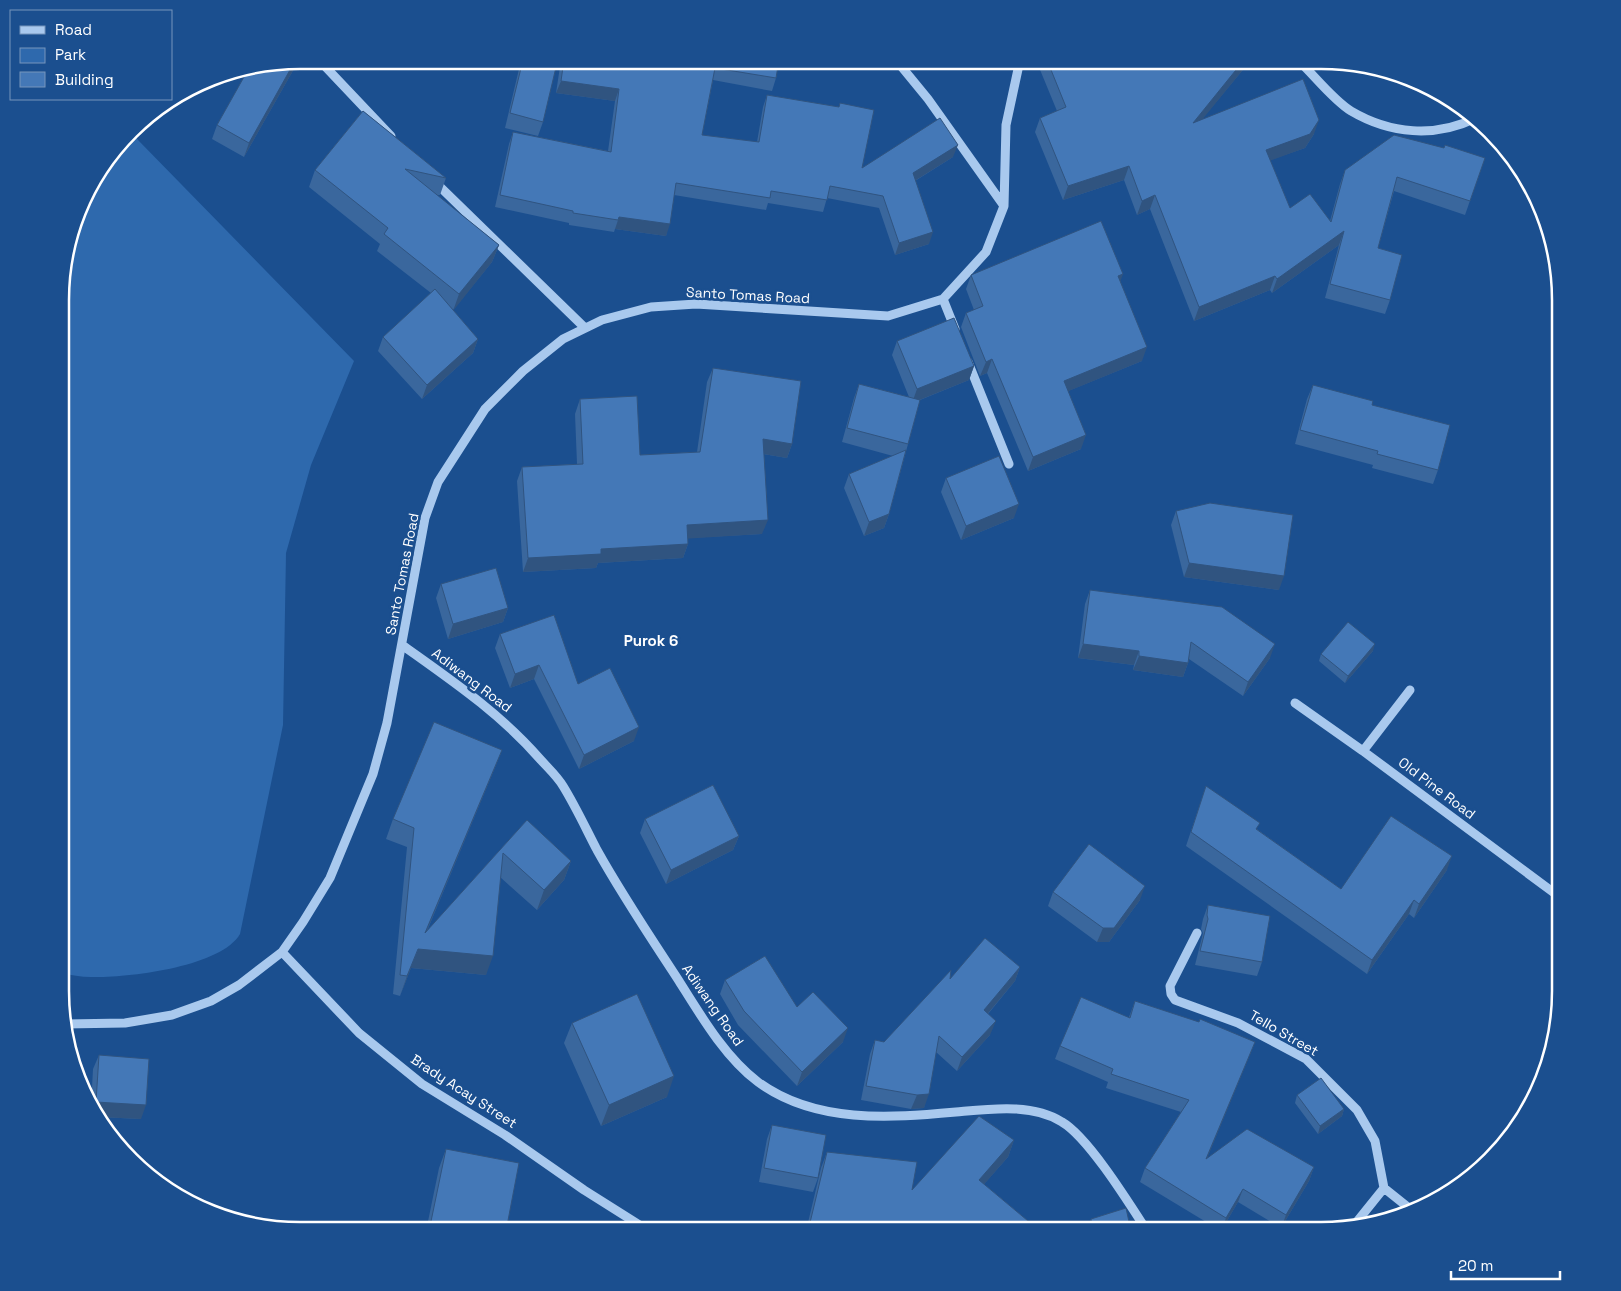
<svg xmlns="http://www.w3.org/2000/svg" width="1621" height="1291" viewBox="0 0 1621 1291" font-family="'Space Grotesk',sans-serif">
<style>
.green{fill:#2e69ad}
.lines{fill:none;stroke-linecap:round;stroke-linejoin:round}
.minor{stroke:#a9c9ee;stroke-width:9}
.wall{fill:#3a679d}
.shaded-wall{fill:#305480}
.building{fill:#4478b7;stroke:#305480}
.labels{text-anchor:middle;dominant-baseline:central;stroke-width:5;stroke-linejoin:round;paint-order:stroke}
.street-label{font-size:14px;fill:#fff;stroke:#1b4f8f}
.neighbourhood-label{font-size:15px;font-weight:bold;fill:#fff;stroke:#1b4f8f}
.rim{fill:none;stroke:#fff;stroke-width:2.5}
</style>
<rect width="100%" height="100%" fill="#1b4f8f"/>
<path class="green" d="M 132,131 L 138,140 L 354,361 L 311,465 L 286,553 L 283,725 L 240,934 C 221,967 127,978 91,977 C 81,977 71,975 61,973 L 62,268 L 92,180 Z"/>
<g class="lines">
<path class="minor" d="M 319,60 L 391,136
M 896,60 L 928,99 L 1004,206
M 1298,60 C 1314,75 1333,100 1351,111 C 1390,134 1435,138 1476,118
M 434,181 L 584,327
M 943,299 L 955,329
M 968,362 L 1009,464
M 402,645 C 451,680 500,713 540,759 C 548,768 557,776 563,786 C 576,807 586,829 597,850 C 622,895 651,938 679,981 C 701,1016 725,1057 758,1082 C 815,1124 890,1118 956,1112 C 989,1109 1033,1103 1062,1122 C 1088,1137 1129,1203 1147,1231
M 1295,703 L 1363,751 L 1561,898
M 1363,751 L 1410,690
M 1197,933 L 1170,986 L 1171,994 L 1175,1000 L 1238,1023 L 1306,1059 L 1357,1110 L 1375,1141 L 1384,1188 L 1355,1224
M 282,952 L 359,1033 L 422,1084 L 505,1135 L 584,1190 L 649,1231
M 65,1024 L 125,1023 L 172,1015 L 211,1001 L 239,985 L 282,952 L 303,922 L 330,878 L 373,774 L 387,723 L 425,518 L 438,482 L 485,409 L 523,371 L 563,339 L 602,320 L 651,307 L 696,304 L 888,316 L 943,299 L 986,252 L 1004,206 L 1006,125 L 1020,60
M 1384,1188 L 1414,1212"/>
</g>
<path class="wall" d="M 299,60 L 244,157 L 212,139 L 217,125 Z
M 522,60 L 546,60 L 543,122 L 538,136 L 505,128 L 519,69 Z
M 561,60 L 779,60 L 776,78 L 772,91 L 713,80 L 702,135 L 757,142 L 763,107 L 767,95 L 839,107 L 840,103 L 862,168 L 953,157 L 915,181 L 929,244 L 895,255 L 879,208 L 827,198 L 823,212 L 768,203 L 766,210 L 674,195 L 666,236 L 615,229 L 614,232 L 569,225 L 569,223 L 495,207 L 509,144 L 513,132 L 608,151 L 615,101 L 556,93 Z
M 1036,60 L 1251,60 L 1202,119 L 1314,134 L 1305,148 L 1270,160 L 1290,208 L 1330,221 L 1340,184 L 1345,170 L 1444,148 L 1485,158 L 1465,215 L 1394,191 L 1378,248 L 1390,300 L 1385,314 L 1325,298 L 1339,245 L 1272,293 L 1270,290 L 1194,321 L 1150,209 L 1137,215 L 1124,180 L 1063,200 L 1035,132 L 1040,118 L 1057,111 Z
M 363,111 L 446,178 L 440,195 L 437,195 L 499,245 L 492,262 L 453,310 L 478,339 L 473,353 L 422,399 L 378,351 L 383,337 L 431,293 L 377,251 L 380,244 L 309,187 L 315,170 Z
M 971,275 L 1120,282 L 1142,361 L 1068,391 L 1081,449 L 1028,471 L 987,373 L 980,376 L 961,327 L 966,313 L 974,310 L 966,289 Z
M 897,341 L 974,366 L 969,380 L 920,400 L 889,514 L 884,528 L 864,536 L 844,488 L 849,474 L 893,456 L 842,442 L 854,398 L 859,384 L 909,397 L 892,355 Z
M 713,368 L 792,444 L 787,458 L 763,454 L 762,534 L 688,538 L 688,544 L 683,558 L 598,563 L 596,568 L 523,572 L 517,481 L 522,467 L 577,464 L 575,414 L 580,399 L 640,455 L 697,452 L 707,382 Z
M 1313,385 L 1372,405 L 1438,470 L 1433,484 L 1372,468 L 1373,465 L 1295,444 L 1307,399 Z
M 946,478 L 1014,518 L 961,540 L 941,492 Z
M 1176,511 L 1279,590 L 1184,577 L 1171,525 Z
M 441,584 L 508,608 L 503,622 L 448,639 L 436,598 Z
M 1090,590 L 1270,658 L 1243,696 L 1189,659 L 1188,663 L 1183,677 L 1133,670 L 1134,665 L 1078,658 L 1085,604 Z
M 500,634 L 578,684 L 634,741 L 579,769 L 534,679 L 510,688 L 495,648 Z
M 1373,651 L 1345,683 L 1319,661 L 1321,654 Z
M 502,750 L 494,770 L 427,931 L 527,820 L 571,861 L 564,880 L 537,910 L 500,877 L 486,975 L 411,968 L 400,996 L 393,994 L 407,847 L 386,839 L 393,819 Z
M 1206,786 L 1258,830 L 1341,889 L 1447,870 L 1414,918 L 1409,914 L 1367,974 L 1186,846 Z
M 645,819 L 739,836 L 733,850 L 666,884 L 640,833 Z
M 1053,892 L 1140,900 L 1109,942 L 1097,942 L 1048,906 Z
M 1208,905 L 1262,962 L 1257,976 L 1195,965 L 1203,933 L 1201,929 L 1203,919 Z
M 1020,967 L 1015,981 L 988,1014 L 990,1035 L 957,1071 L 936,1052 L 924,1108 L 911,1109 L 861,1100 L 870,1054 L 875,1040 L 884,1042 L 950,979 Z
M 725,980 L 797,1007 L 843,1042 L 797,1086 L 738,1025 L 720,994 Z
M 1135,1001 L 1255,1042 L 1207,1158 L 1314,1167 L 1309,1181 L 1281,1228 L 1238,1202 L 1221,1231 L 1140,1182 L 1145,1168 L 1181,1112 L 1106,1088 L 1108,1082 L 1055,1059 L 1060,1046 L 1129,1017 Z
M 572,1023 L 667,1097 L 601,1126 L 564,1043 Z
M 99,1055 L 141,1119 L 99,1117 L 91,1106 L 93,1069 Z
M 1297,1095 L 1344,1109 L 1342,1116 L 1318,1134 L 1295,1103 Z
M 772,1125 L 818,1178 L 813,1192 L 759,1182 L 767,1139 Z
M 1014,1140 L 1008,1157 L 984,1184 L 1040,1231 L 806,1231 L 821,1168 L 827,1152 L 912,1190 Z
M 446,1149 L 506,1231 L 426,1231 L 439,1168 Z
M 1091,1219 L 1131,1231 L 1087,1231 Z"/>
<path class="shaded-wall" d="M 299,60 L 244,157 L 249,143 L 295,61 Z
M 1244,60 L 1251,60 L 1188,137 L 1193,123 Z
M 561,81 L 619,89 L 615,101 L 556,93 Z
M 1319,120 L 1314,134 L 1305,148 L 1261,164 L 1266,150 Z
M 958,145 L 953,157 L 908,185 L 913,173 Z
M 1129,166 L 1124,180 L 1063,200 L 1068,186 Z
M 1155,195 L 1150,209 L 1137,215 L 1142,201 Z
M 619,217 L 670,224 L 666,236 L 615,229 Z
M 1344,231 L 1339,245 L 1272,293 L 1277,279 Z
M 933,232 L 929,244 L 895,255 L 899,243 Z
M 499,245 L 492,262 L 453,311 L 459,294 Z
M 1123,274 L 1118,288 L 1118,276 Z
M 1275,276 L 1270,290 L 1194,321 L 1199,307 Z
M 478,339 L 473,353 L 422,399 L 427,385 Z
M 1147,347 L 1142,361 L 1059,395 L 1064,381 Z
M 992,359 L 987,373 L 980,376 L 986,362 Z
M 974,366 L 969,380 L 912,403 L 917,389 Z
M 1086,435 L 1081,449 L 1028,471 L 1033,457 Z
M 763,439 L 792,444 L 787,458 L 757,453 Z
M 1019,504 L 1014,518 L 961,540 L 966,526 Z
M 889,514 L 884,528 L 864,536 L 869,522 Z
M 768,520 L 762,534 L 682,539 L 687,525 Z
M 688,544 L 683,558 L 598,563 L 596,568 L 523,572 L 528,558 L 601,549 Z
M 1189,563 L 1284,576 L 1279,590 L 1184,577 Z
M 508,608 L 503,622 L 448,639 L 453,624 Z
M 1083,644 L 1139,651 L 1134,665 L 1078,658 Z
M 1275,644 L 1270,658 L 1243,696 L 1248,682 Z
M 1375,644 L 1373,651 L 1345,683 L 1348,676 Z
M 1139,656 L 1188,663 L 1183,677 L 1133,670 Z
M 539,665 L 534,679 L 510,688 L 515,674 Z
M 639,727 L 634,741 L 579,769 L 584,755 Z
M 502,750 L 494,770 L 419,949 L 493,956 L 486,975 L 411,968 L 400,996 L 407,976 Z
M 739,836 L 733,850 L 666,884 L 671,870 Z
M 1452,856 L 1447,870 L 1414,918 L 1419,904 Z
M 571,861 L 564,880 L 537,910 L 544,890 Z
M 1145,886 L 1140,900 L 1109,942 L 1097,942 L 1103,928 Z
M 1414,900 L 1409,914 L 1367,974 L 1372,960 Z
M 1020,967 L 1015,981 L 979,1024 L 984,1010 Z
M 996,1021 L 990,1035 L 957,1071 L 962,1057 Z
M 848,1028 L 843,1042 L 797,1086 L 802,1072 Z
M 1255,1042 L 1250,1055 L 1201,1173 L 1206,1159 Z
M 674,1076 L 667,1097 L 601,1126 L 609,1105 Z
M 929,1094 L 924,1108 L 911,1109 L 917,1095 Z
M 96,1102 L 146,1105 L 141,1119 L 99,1117 L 93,1109 Z
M 1344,1109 L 1342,1116 L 1318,1134 L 1320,1126 Z
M 1014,1140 L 1008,1157 L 973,1197 L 979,1180 Z
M 1314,1167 L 1309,1181 L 1281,1228 L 1286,1215 Z
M 1243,1189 L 1238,1202 L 1221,1231 L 1226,1218 Z"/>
<path class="building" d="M 523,60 L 546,60 L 557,63 L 543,122 L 510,113 Z
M 564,60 L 779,60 L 776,78 L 715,68 L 702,135 L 759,142 L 767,95 L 839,107 L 840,103 L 874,110 L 862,168 L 940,118 L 958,145 L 913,173 L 933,232 L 899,243 L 883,196 L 830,186 L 827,200 L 771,191 L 770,198 L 676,183 L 670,224 L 619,217 L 618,220 L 573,213 L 573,211 L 500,195 L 513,132 L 611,152 L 619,89 L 561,81 Z
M 1047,60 L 1244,60 L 1193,123 L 1303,79 L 1319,120 L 1310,134 L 1266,150 L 1290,208 L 1310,194 L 1331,222 L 1345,170 L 1394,135 L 1444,148 L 1445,145 L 1485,158 L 1470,201 L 1397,177 L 1378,248 L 1402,255 L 1390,300 L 1330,284 L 1344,231 L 1277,279 L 1275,276 L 1199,307 L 1155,195 L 1142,201 L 1129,166 L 1068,186 L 1040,118 L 1066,107 Z
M 295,61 L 249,143 L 217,125 L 249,68 Z
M 363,111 L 446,178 L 405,169 L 499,245 L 459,294 L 384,234 L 388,228 L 315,170 Z
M 1101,221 L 1123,274 L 1118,276 L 1147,347 L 1064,381 L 1086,435 L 1033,457 L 992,359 L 986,362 L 966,313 L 983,306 L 971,275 Z
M 435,289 L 478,339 L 427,385 L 383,337 Z
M 954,318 L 974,366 L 917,389 L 897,341 Z
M 713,368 L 801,381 L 792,444 L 763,439 L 768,520 L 687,525 L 688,544 L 601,549 L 601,554 L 528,558 L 522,467 L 583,464 L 580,399 L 637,396 L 640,455 L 700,452 Z
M 859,384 L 920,400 L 908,444 L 847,428 Z
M 1313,385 L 1373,401 L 1372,405 L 1450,425 L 1438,470 L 1377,454 L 1378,451 L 1300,430 Z
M 906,450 L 889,514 L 869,522 L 849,474 Z
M 999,456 L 1019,504 L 966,526 L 946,478 Z
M 1210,503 L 1293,515 L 1284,576 L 1189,563 L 1176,511 Z
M 496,568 L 508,608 L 453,624 L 441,584 Z
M 1090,590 L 1222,607 L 1275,644 L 1248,682 L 1191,642 L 1188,663 L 1139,656 L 1139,651 L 1083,644 Z
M 554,615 L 578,684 L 610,668 L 639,727 L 584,755 L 539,665 L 515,674 L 500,634 Z
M 1348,622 L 1375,644 L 1348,676 L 1321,654 Z
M 434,722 L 502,750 L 425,933 L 527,820 L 571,861 L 544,890 L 503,853 L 493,956 L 418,949 L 407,976 L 400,975 L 414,828 L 393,819 Z
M 713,785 L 739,836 L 671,870 L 645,819 Z
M 1206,786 L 1260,823 L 1256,829 L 1341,889 L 1391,816 L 1452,856 L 1419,904 L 1414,900 L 1372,960 L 1191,832 Z
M 1089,844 L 1145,886 L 1114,928 L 1103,928 L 1053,892 Z
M 1208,905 L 1270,916 L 1262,962 L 1200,951 L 1208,919 L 1207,915 Z
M 985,938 L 1020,967 L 984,1010 L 996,1021 L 962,1057 L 939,1036 L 929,1094 L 917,1095 L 866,1086 L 875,1040 L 884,1042 L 951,970 L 950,979 Z
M 765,956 L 797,1007 L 813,992 L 848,1028 L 802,1072 L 744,1011 L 725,980 Z
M 637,994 L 674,1076 L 609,1105 L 572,1023 Z
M 1081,997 L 1130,1018 L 1135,1001 L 1199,1022 L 1200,1019 L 1255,1042 L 1206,1159 L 1247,1129 L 1314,1167 L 1286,1215 L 1243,1189 L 1226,1218 L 1145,1168 L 1189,1100 L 1111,1074 L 1113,1069 L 1060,1046 Z
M 99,1055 L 149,1059 L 146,1105 L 96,1102 Z
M 1321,1078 L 1344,1109 L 1320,1126 L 1297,1095 Z
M 979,1116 L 1014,1140 L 979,1180 L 1040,1231 L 808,1231 L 827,1152 L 917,1162 L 912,1190 Z
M 772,1125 L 826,1135 L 818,1178 L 764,1168 Z
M 446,1149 L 519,1163 L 506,1231 L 429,1231 Z
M 1126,1208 L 1131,1231 L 1092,1231 L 1091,1219 Z
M 646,1225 L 652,1231 L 640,1231 Z"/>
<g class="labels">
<g class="street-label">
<text transform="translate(748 295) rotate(3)">Santo Tomas Road</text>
<text transform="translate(402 574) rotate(-79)">Santo Tomas Road</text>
<text transform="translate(472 680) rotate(37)">Adiwang Road</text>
<text transform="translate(1437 788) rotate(37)">Old Pine Road</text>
<text transform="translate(713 1005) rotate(55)">Adiwang Road</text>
<text transform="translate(1284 1033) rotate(30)">Tello Street</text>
<text transform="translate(464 1091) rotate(33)">Brady Acay Street</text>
</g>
<g class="neighbourhood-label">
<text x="651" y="640">Purok 6</text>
</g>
</g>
<path d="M0 0H1621V1291H0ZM300 69H1321A231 231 0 0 1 1552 300V991A231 231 0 0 1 1321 1222H300A231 231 0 0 1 69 991V300A231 231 0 0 1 300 69Z" fill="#1b4f8f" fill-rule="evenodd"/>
<path class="rim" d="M300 69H1321A231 231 0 0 1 1552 300V991A231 231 0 0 1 1321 1222H300A231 231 0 0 1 69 991V300A231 231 0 0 1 300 69Z"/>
<rect x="10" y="10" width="162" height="90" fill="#1b4f8f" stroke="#7695bc"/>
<rect x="20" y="26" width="25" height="8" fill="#a9c9ee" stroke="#7695bc"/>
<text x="55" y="35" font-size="15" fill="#ffffff">Road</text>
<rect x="20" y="48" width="25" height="15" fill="#2e69ad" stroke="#7695bc"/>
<text x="55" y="60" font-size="15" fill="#ffffff">Park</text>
<rect x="20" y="72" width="25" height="15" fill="#4478b7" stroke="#7695bc"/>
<text x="55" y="85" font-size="15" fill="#ffffff">Building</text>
<path d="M1451 1271v8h109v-8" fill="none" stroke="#ffffff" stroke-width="2.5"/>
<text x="1458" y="1271" font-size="15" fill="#ffffff" stroke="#1b4f8f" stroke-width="4" paint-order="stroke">20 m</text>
</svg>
